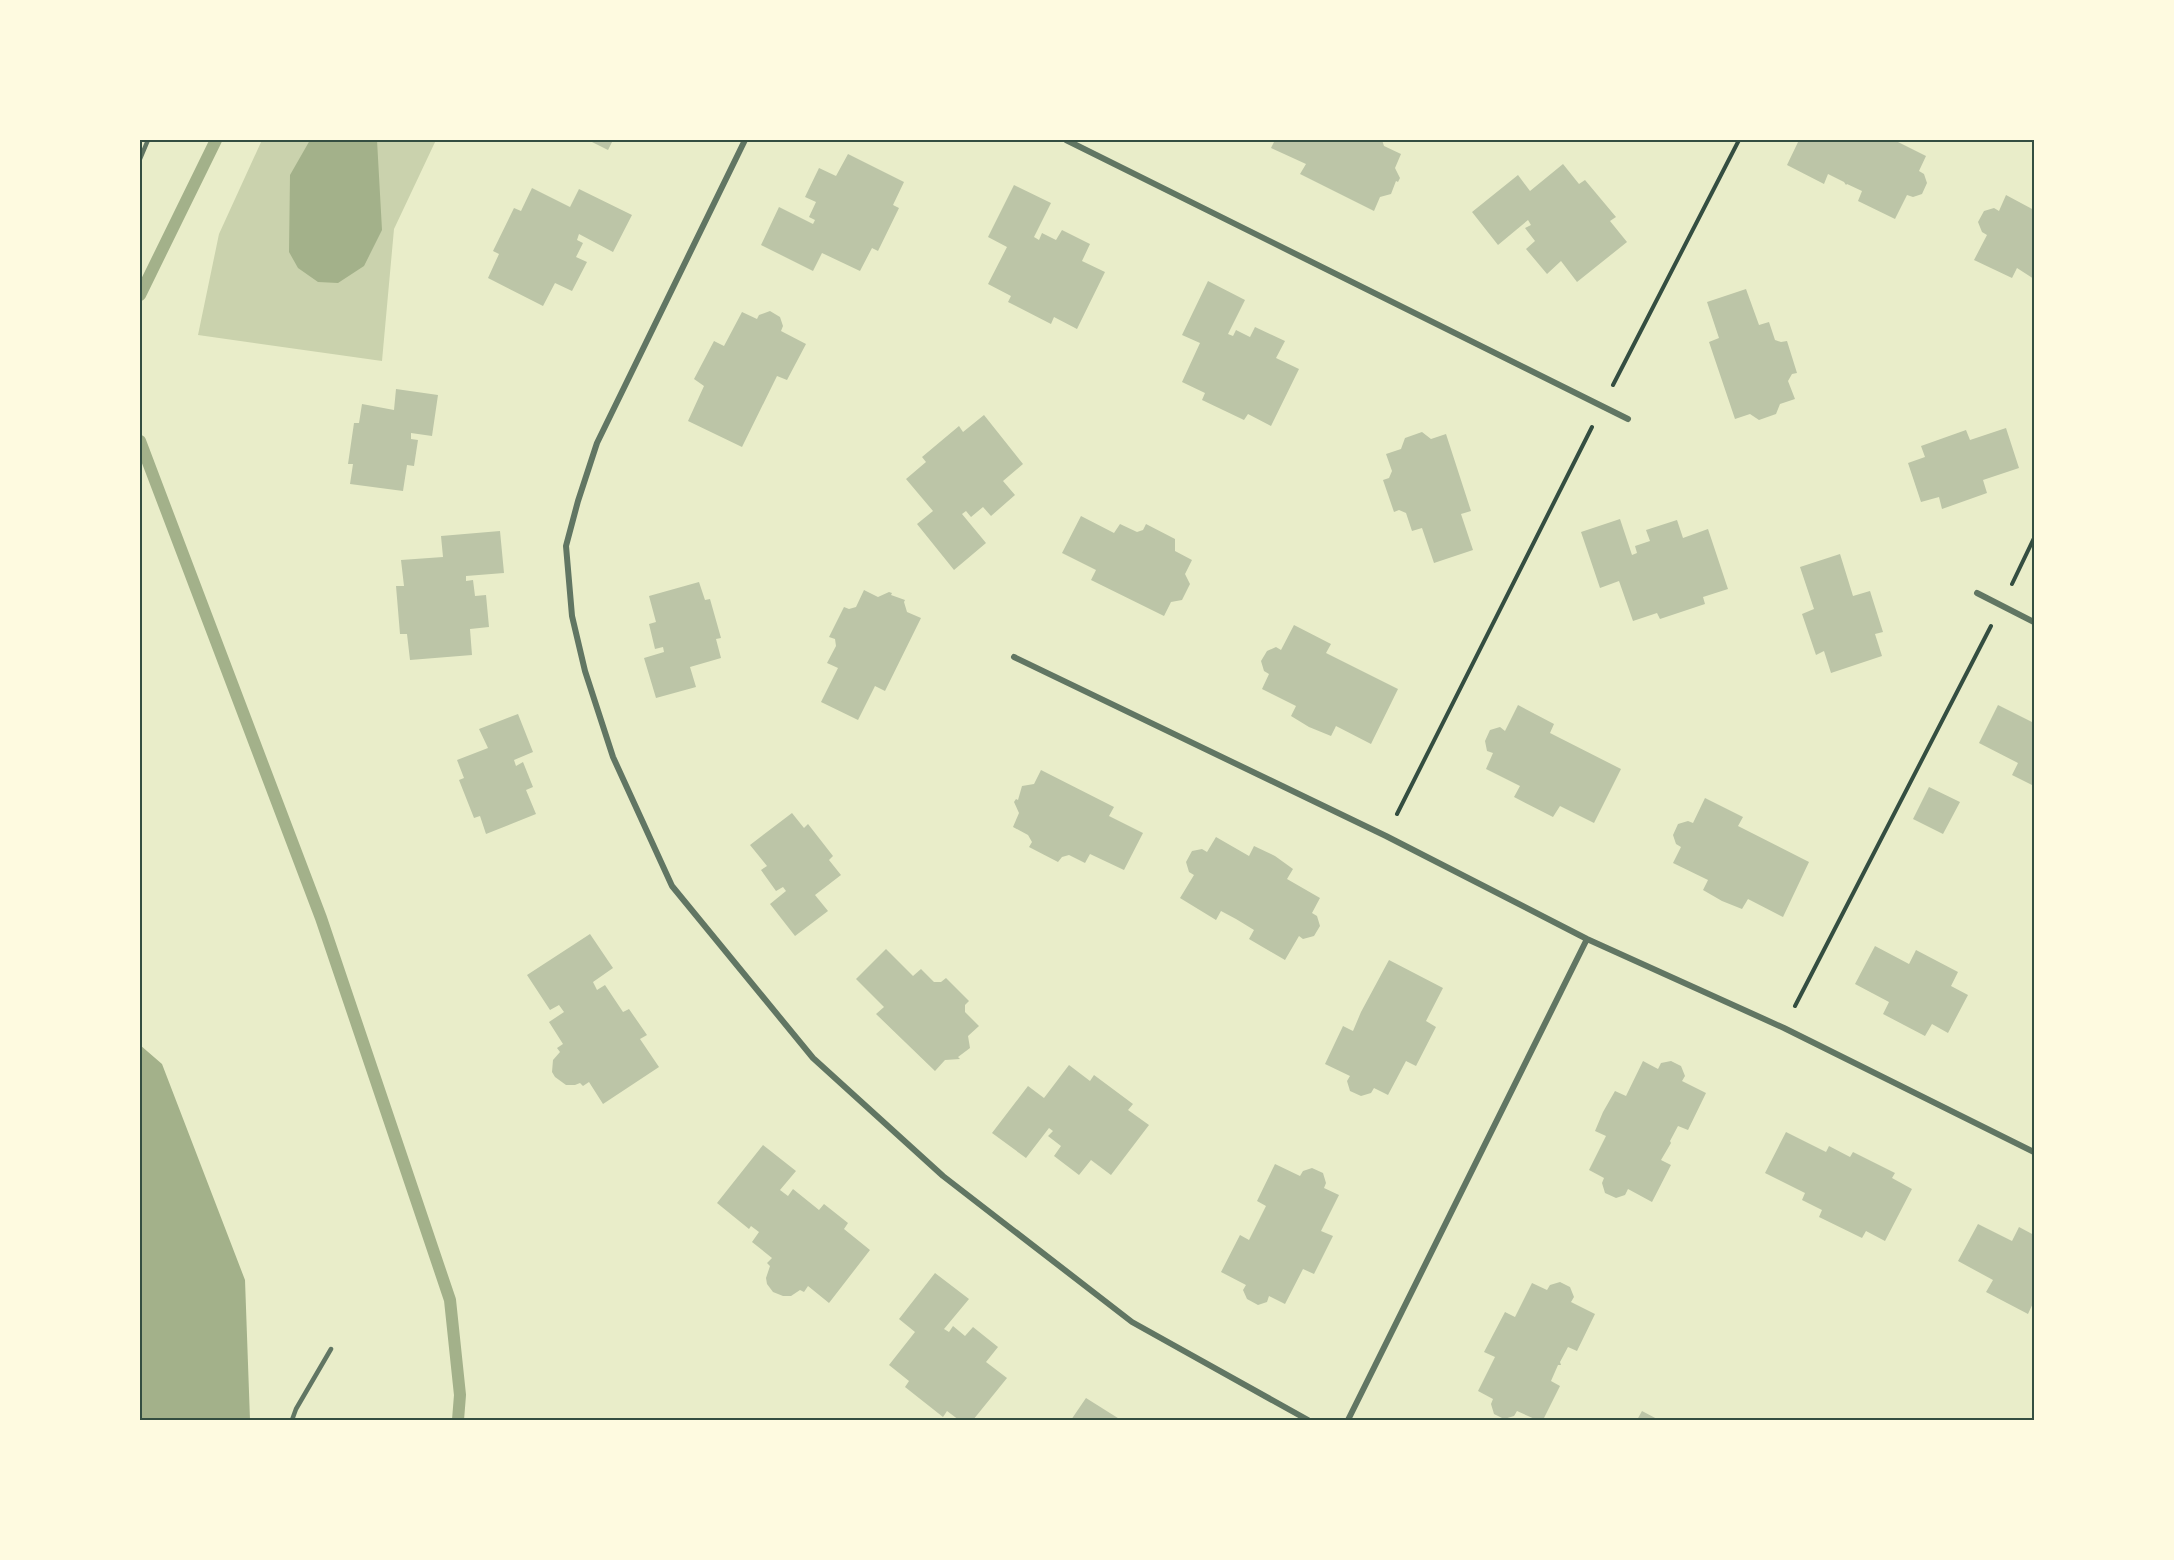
<svg xmlns="http://www.w3.org/2000/svg" width="2174" height="1560" viewBox="0 0 2174 1560" font-family="'PT Sans Narrow',sans-serif">
<style>
.green{fill:#cad2ad}
.water{fill:#a3b18a}
.lines{fill:none;stroke-linecap:round;stroke-linejoin:round}
.stream{stroke:#a3b18a;stroke-width:12}
.building{fill:#bcc5a7}
.path{stroke:#344e41;stroke-width:4}
.service{stroke:#617663;stroke-width:4.5}
.minor{stroke:#617663;stroke-width:6}
.neatline{fill:none;stroke:#344e41;stroke-width:2}
</style>
<rect width="100%" height="100%" fill="#e9edc9"/>
<path class="green" d="M 262,140 L 436,140 L 394,229 L 382,361 L 198,335 L 219,234 Z"/>
<path class="water" d="M 310,140 L 377,140 L 382,230 L 364,266 L 338,283 L 318,282 L 298,268 L 289,252 L 290,175 Z
M 140,1045 L 162,1064 L 245,1280 L 250,1420 L 140,1420 Z"/>
<g class="lines">
<path class="stream" d="M 140,295 L 216,140
M 140,441 L 321,918 L 450,1300 L 460,1395 L 458,1420"/>
</g>
<path class="building" d="M 588,140 L 613,140 L 608,150 Z
M 1275,140 L 1382,140 L 1384,146 L 1401,154 L 1395,168 L 1400,178 L 1398,182 L 1396,181 L 1391,194 L 1380,197 L 1374,211 L 1300,174 L 1306,164 L 1271,148 Z
M 1799,140 L 1894,140 L 1926,156 L 1919,171 L 1924,174 L 1927,183 L 1922,194 L 1913,197 L 1907,195 L 1895,219 L 1858,201 L 1862,191 L 1847,184 L 1846,185 L 1844,182 L 1828,174 L 1824,184 L 1787,165 Z
M 848,154 L 904,182 L 893,205 L 899,208 L 878,251 L 872,248 L 860,271 L 822,253 L 813,271 L 761,245 L 779,207 L 813,224 L 815,220 L 809,217 L 816,202 L 805,197 L 819,168 L 836,176 Z
M 1563,164 L 1579,184 L 1585,180 L 1616,217 L 1610,221 L 1627,242 L 1577,282 L 1561,261 L 1547,274 L 1526,249 L 1535,241 L 1525,228 L 1531,225 L 1528,220 L 1498,245 L 1472,212 L 1518,175 L 1530,191 Z
M 1014,185 L 1051,203 L 1034,237 L 1039,240 L 1042,233 L 1056,240 L 1062,230 L 1090,244 L 1082,261 L 1105,272 L 1077,329 L 1054,317 L 1051,324 L 1008,302 L 1011,296 L 988,284 L 1007,247 L 988,237 Z
M 532,188 L 570,207 L 579,189 L 632,215 L 613,252 L 579,234 L 577,240 L 583,243 L 576,257 L 587,262 L 572,291 L 555,283 L 543,306 L 488,278 L 499,254 L 493,251 L 514,208 L 521,211 Z
M 2006,195 L 2034,210 L 2034,279 L 2017,268 L 2012,278 L 1974,260 L 1987,235 L 1982,232 L 1978,222 L 1984,211 L 1994,208 L 1999,211 Z
M 1208,281 L 1245,300 L 1228,334 L 1233,336 L 1236,330 L 1250,337 L 1255,327 L 1285,341 L 1276,358 L 1299,369 L 1271,426 L 1248,414 L 1244,420 L 1202,400 L 1205,393 L 1182,382 L 1200,343 L 1182,335 Z
M 1746,289 L 1759,325 L 1769,322 L 1775,340 L 1781,342 L 1787,341 L 1797,373 L 1792,374 L 1788,381 L 1795,399 L 1780,404 L 1776,414 L 1759,420 L 1750,414 L 1735,419 L 1709,342 L 1719,338 L 1707,302 Z
M 770,311 L 780,317 L 783,326 L 781,331 L 806,344 L 787,380 L 777,376 L 742,447 L 688,421 L 704,386 L 694,379 L 714,341 L 724,346 L 742,312 L 757,319 L 759,315 Z
M 396,389 L 438,395 L 432,436 L 411,433 L 411,439 L 418,440 L 414,466 L 407,465 L 403,491 L 350,484 L 353,464 L 348,464 L 354,423 L 359,423 L 362,404 L 394,410 Z
M 984,415 L 1023,464 L 1003,481 L 1015,495 L 991,516 L 983,507 L 971,517 L 966,511 L 962,514 L 986,543 L 954,570 L 917,524 L 933,511 L 906,479 L 926,462 L 922,457 L 959,426 L 963,432 Z
M 2006,428 L 2019,468 L 1983,480 L 1987,493 L 1942,509 L 1939,497 L 1921,502 L 1908,463 L 1925,457 L 1921,446 L 1966,430 L 1970,440 Z
M 1422,432 L 1431,439 L 1446,434 L 1471,511 L 1461,514 L 1473,550 L 1434,563 L 1422,528 L 1412,531 L 1406,513 L 1399,510 L 1394,512 L 1383,480 L 1389,478 L 1392,471 L 1386,454 L 1401,449 L 1405,438 Z
M 1081,516 L 1114,533 L 1120,524 L 1137,532 L 1143,530 L 1146,524 L 1175,539 L 1175,551 L 1192,560 L 1185,574 L 1190,584 L 1182,600 L 1171,602 L 1164,616 L 1091,580 L 1096,570 L 1062,553 Z
M 1620,519 L 1632,555 L 1637,553 L 1635,546 L 1650,541 L 1646,530 L 1677,520 L 1683,538 L 1708,529 L 1728,589 L 1703,597 L 1705,604 L 1660,619 L 1657,613 L 1633,621 L 1619,581 L 1600,588 L 1581,532 Z
M 500,531 L 504,573 L 466,576 L 466,581 L 473,580 L 475,596 L 486,595 L 489,627 L 470,629 L 472,655 L 410,660 L 407,634 L 400,634 L 396,586 L 404,586 L 401,560 L 443,557 L 441,536 Z
M 1840,554 L 1853,596 L 1870,591 L 1883,632 L 1875,634 L 1882,656 L 1831,673 L 1824,651 L 1816,655 L 1802,614 L 1814,609 L 1800,567 Z
M 699,582 L 705,600 L 710,599 L 721,638 L 716,639 L 721,658 L 690,667 L 696,687 L 656,698 L 644,658 L 664,652 L 663,647 L 655,649 L 649,624 L 656,622 L 649,596 Z
M 864,590 L 878,597 L 889,592 L 892,593 L 891,595 L 905,600 L 904,602 L 907,612 L 921,618 L 885,691 L 875,686 L 858,720 L 821,702 L 838,668 L 827,663 L 836,646 L 835,639 L 829,637 L 844,607 L 849,609 L 856,607 Z
M 1294,625 L 1331,644 L 1326,653 L 1398,689 L 1371,744 L 1336,726 L 1331,736 L 1309,727 L 1291,716 L 1296,706 L 1262,689 L 1269,674 L 1264,671 L 1261,661 L 1267,651 L 1276,647 L 1281,650 Z
M 1518,705 L 1554,724 L 1550,733 L 1621,769 L 1594,823 L 1560,806 L 1553,817 L 1514,797 L 1520,786 L 1486,769 L 1493,753 L 1487,751 L 1485,741 L 1490,730 L 1500,727 L 1505,731 Z
M 1998,705 L 2034,723 L 2034,786 L 2012,775 L 2018,763 L 1979,743 Z
M 518,714 L 533,752 L 514,760 L 516,766 L 523,762 L 533,787 L 526,790 L 536,814 L 486,834 L 480,816 L 474,818 L 459,780 L 464,778 L 457,760 L 488,748 L 479,729 Z
M 1041,770 L 1114,807 L 1109,816 L 1143,833 L 1124,870 L 1090,854 L 1085,863 L 1069,855 L 1062,857 L 1058,862 L 1029,847 L 1032,842 L 1028,835 L 1013,827 L 1019,813 L 1014,802 L 1016,799 L 1018,800 L 1022,786 L 1034,784 Z
M 1929,787 L 1960,802 L 1943,834 L 1913,819 Z
M 1705,798 L 1743,817 L 1738,826 L 1809,862 L 1783,917 L 1748,899 L 1742,909 L 1722,901 L 1703,890 L 1708,880 L 1673,863 L 1681,847 L 1676,844 L 1673,835 L 1678,824 L 1688,821 L 1693,823 Z
M 792,813 L 804,828 L 808,824 L 833,856 L 829,860 L 841,875 L 815,895 L 828,911 L 795,936 L 770,904 L 786,891 L 783,887 L 776,891 L 761,870 L 767,866 L 750,845 Z
M 1216,837 L 1249,856 L 1254,846 L 1275,856 L 1293,869 L 1287,879 L 1320,898 L 1312,913 L 1317,916 L 1320,926 L 1314,936 L 1303,939 L 1299,936 L 1285,960 L 1249,939 L 1254,930 L 1236,919 L 1221,911 L 1216,920 L 1180,898 L 1194,875 L 1189,872 L 1186,862 L 1192,851 L 1202,849 L 1207,852 Z
M 590,934 L 613,968 L 593,982 L 597,990 L 605,985 L 623,1012 L 629,1009 L 647,1035 L 640,1039 L 659,1067 L 603,1104 L 589,1082 L 583,1086 L 580,1083 L 575,1085 L 566,1085 L 555,1077 L 552,1072 L 553,1060 L 560,1052 L 557,1048 L 563,1044 L 549,1022 L 564,1012 L 559,1005 L 550,1010 L 527,975 Z
M 1875,946 L 1909,964 L 1916,950 L 1958,972 L 1951,986 L 1968,995 L 1948,1033 L 1932,1024 L 1925,1036 L 1883,1014 L 1889,1002 L 1855,984 Z
M 886,949 L 913,976 L 921,969 L 934,982 L 941,982 L 946,978 L 969,1001 L 965,1005 L 965,1012 L 979,1026 L 968,1036 L 970,1048 L 958,1057 L 960,1059 L 945,1060 L 935,1071 L 876,1014 L 884,1007 L 856,979 Z
M 1389,960 L 1443,988 L 1426,1021 L 1436,1027 L 1416,1066 L 1406,1061 L 1388,1095 L 1374,1088 L 1371,1093 L 1361,1096 L 1350,1091 L 1347,1081 L 1350,1076 L 1325,1064 L 1343,1026 L 1353,1031 L 1361,1012 Z
M 1643,1061 L 1658,1069 L 1661,1063 L 1671,1061 L 1681,1066 L 1685,1076 L 1682,1081 L 1706,1093 L 1688,1130 L 1678,1126 L 1670,1141 L 1671,1143 L 1661,1160 L 1671,1165 L 1652,1202 L 1628,1189 L 1625,1195 L 1616,1198 L 1605,1193 L 1602,1183 L 1604,1178 L 1589,1170 L 1606,1136 L 1595,1131 L 1603,1112 L 1615,1091 L 1626,1096 Z
M 1069,1065 L 1090,1081 L 1094,1075 L 1133,1104 L 1128,1110 L 1149,1125 L 1111,1175 L 1091,1160 L 1079,1175 L 1054,1156 L 1061,1146 L 1048,1136 L 1053,1131 L 1049,1128 L 1026,1158 L 992,1133 L 1028,1086 L 1044,1098 Z
M 1786,1132 L 1826,1152 L 1829,1146 L 1850,1157 L 1853,1152 L 1895,1173 L 1892,1178 L 1912,1189 L 1885,1241 L 1866,1231 L 1862,1238 L 1819,1217 L 1822,1210 L 1802,1200 L 1805,1193 L 1765,1173 Z
M 763,1145 L 796,1171 L 780,1190 L 788,1196 L 793,1189 L 819,1210 L 824,1204 L 848,1223 L 844,1229 L 870,1250 L 829,1303 L 808,1286 L 804,1292 L 800,1290 L 791,1296 L 783,1296 L 773,1292 L 767,1284 L 766,1278 L 770,1266 L 767,1263 L 772,1258 L 752,1242 L 759,1232 L 751,1226 L 749,1229 L 717,1203 Z
M 1275,1164 L 1300,1176 L 1303,1171 L 1312,1168 L 1323,1173 L 1326,1183 L 1324,1188 L 1339,1195 L 1321,1231 L 1333,1236 L 1314,1274 L 1303,1269 L 1285,1304 L 1269,1296 L 1267,1302 L 1258,1305 L 1247,1299 L 1243,1290 L 1246,1285 L 1221,1272 L 1240,1235 L 1249,1240 L 1266,1206 L 1257,1201 Z
M 1978,1224 L 2012,1241 L 2019,1227 L 2034,1235 L 2034,1301 L 2028,1314 L 1986,1292 L 1993,1280 L 1958,1261 Z
M 935,1273 L 969,1299 L 944,1329 L 949,1332 L 953,1326 L 965,1336 L 973,1327 L 998,1347 L 986,1362 L 1007,1378 L 973,1420 L 959,1420 L 947,1411 L 943,1417 L 905,1387 L 909,1381 L 889,1365 L 915,1332 L 899,1319 Z
M 1560,1282 L 1570,1287 L 1574,1297 L 1571,1302 L 1595,1314 L 1577,1351 L 1568,1347 L 1560,1362 L 1561,1365 L 1558,1365 L 1551,1381 L 1560,1386 L 1543,1420 L 1537,1420 L 1517,1411 L 1514,1416 L 1504,1419 L 1494,1414 L 1491,1404 L 1493,1399 L 1478,1391 L 1495,1357 L 1484,1352 L 1505,1312 L 1515,1317 L 1532,1283 L 1547,1290 L 1550,1285 Z
M 1086,1398 L 1121,1420 L 1071,1420 Z
M 1642,1411 L 1659,1420 L 1637,1420 Z"/>
<g class="lines">
<path class="path" d="M 1613,385 L 1739,140
M 2012,584 L 2034,538
M 1397,814 L 1592,427
M 1795,1006 L 1991,626"/>
<path class="service" d="M 140,159 L 148,140
M 292,1420 L 296,1409 L 331,1349"/>
<path class="minor" d="M 745,140 L 597,443 L 578,501 L 566,546 L 572,616 L 585,671 L 613,757 L 672,886 L 813,1058 L 943,1176 L 1132,1322 L 1308,1420
M 1066,140 L 1628,419
M 1977,593 L 2034,622
M 1014,657 L 1386,836 L 1587,939 L 1784,1028 L 2034,1152
M 1348,1420 L 1587,939"/>
</g>
<rect width="2174" height="1560" fill="none" stroke="#fefae0" stroke-width="282"/>
<rect x="141" y="141" width="1892" height="1278" class="neatline"/>
</svg>
